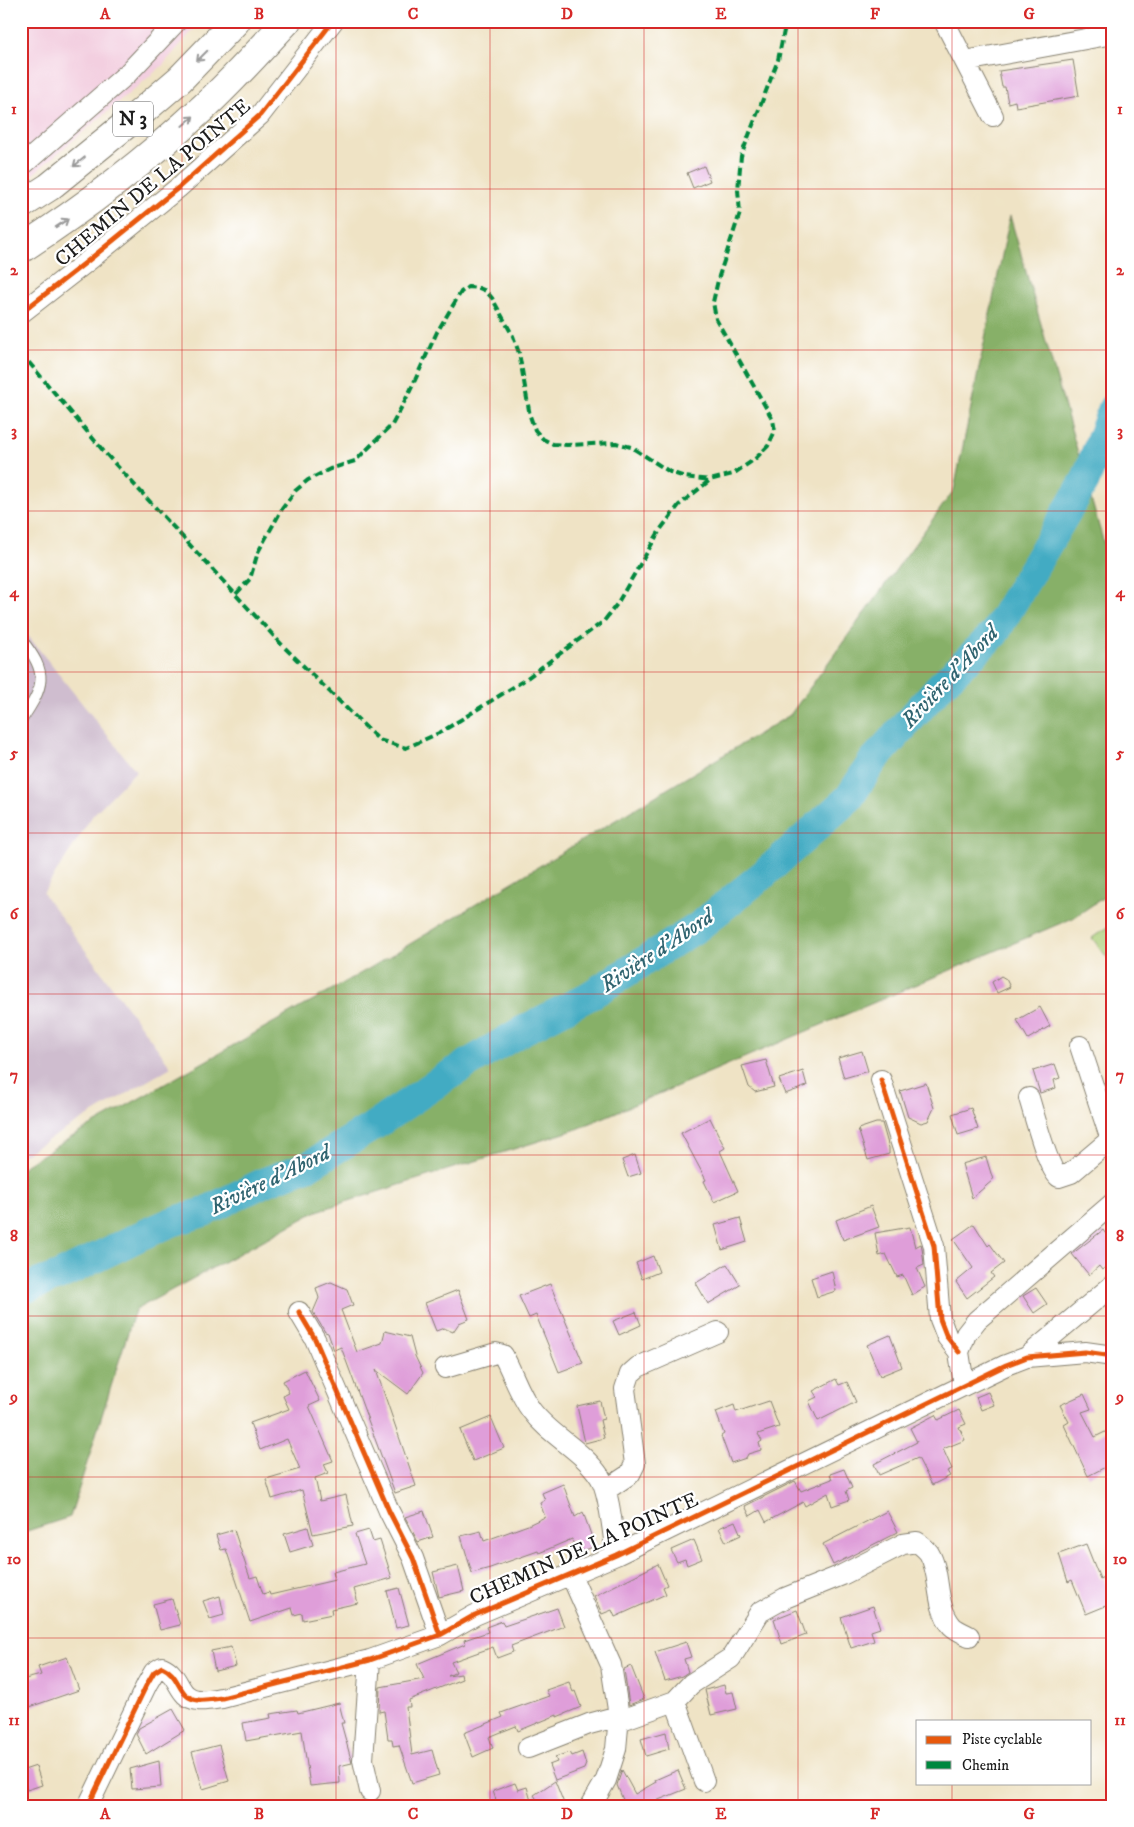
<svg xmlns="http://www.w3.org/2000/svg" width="1134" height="1827" viewBox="0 0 1134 1827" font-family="'IM FELL DW Pica',serif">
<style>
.built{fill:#f3cfe0}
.industrial{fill:#cfbdcf}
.green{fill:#aacd77;stroke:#63744a}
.forest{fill:#87b068;stroke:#526642}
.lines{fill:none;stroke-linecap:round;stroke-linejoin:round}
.river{stroke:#43abc3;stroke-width:30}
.building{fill:#df9ed9}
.service-casing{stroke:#868070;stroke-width:12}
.minor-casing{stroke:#868070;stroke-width:22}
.trunk-casing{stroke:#868070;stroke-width:30}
.service{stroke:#fff;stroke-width:10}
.minor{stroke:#fff;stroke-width:20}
.trunk{stroke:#fff;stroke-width:28}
.quiet{stroke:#00873e;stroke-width:4;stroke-dasharray:8 4;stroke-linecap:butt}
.cycleway-casing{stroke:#fff;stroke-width:8}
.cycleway{stroke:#e8590c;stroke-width:5}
.oneway{stroke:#999}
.grid{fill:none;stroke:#d62828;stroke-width:1;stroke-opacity:0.55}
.labels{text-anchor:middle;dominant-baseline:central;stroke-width:4.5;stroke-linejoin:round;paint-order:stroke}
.shield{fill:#fff;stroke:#606060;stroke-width:1}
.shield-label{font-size:20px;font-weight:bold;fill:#1c1c1c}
.street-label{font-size:21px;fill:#1c1c1c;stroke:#fff}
.water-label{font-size:22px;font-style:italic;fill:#306470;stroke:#fff}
.neatline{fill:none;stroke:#d62828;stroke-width:2}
.grid-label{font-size:16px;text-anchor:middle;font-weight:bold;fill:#d62828}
</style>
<rect width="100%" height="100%" fill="#fff"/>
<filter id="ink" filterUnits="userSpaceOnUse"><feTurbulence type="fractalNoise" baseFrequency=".02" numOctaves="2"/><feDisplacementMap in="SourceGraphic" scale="10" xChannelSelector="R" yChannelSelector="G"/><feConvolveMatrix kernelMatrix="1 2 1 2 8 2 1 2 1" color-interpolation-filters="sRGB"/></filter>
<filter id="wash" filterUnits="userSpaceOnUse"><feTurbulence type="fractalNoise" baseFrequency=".0096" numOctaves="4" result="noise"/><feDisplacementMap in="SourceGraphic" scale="20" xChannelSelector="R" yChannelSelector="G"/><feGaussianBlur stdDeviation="1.12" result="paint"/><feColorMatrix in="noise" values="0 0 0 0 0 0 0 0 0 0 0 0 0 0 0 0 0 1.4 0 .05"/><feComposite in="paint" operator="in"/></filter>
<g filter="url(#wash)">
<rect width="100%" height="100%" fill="#efe3c5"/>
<path class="built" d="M 21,21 L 201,21 L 162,66 L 21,184 Z"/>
<path class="industrial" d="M 21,627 L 136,771 L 93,815 L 43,893 L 171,1067 L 21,1156 Z"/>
<path class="green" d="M 1113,923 L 1113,965 L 1092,938 Z"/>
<path class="forest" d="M 1010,216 L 1113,575 L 1113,891 L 1073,918 L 574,1130 L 317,1211 L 135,1310 L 70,1517 L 21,1533 L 21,1168 L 80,1132 L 370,968 L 790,715 L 954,490 Z"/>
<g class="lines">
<path class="river" d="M 21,1290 L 61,1275 L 140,1236 L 172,1222 L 204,1212 L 265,1182 L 310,1165 L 372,1127 L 446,1077 L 520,1032 L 589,996 L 698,927 L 764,874 L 849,798 L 873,761 L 940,686 L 994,634 L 1085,481 L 1113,408"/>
</g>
<g id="blocks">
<path class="building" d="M 1073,60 L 1079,96 L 1016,107 L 1015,101 L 1008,103 L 1005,87 L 1002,87 L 999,71 Z
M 704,166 L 710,181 L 693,188 L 687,173 Z
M 1001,976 L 1006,979 L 1010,987 L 997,993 L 992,982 Z
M 1040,1007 L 1050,1026 L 1028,1039 L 1017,1020 Z
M 862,1051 L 868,1071 L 844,1078 L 838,1058 Z
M 766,1060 L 774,1087 L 755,1092 L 749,1087 L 742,1066 Z
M 1055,1064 L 1060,1078 L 1054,1080 L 1056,1088 L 1040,1093 L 1033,1071 Z
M 803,1071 L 807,1086 L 785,1094 L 779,1079 Z
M 926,1083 L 934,1108 L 928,1121 L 921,1123 L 908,1117 L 900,1091 Z
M 971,1108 L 978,1129 L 958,1135 L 952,1114 Z
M 710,1118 L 725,1148 L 720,1151 L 738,1191 L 714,1202 L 704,1181 L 706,1180 L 681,1133 Z
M 876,1123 L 882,1123 L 889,1148 L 889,1154 L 868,1160 L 858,1129 Z
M 635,1155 L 641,1173 L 628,1177 L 622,1160 Z
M 986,1157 L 993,1180 L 972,1198 L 962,1164 Z
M 871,1206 L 879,1227 L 843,1240 L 836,1220 Z
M 740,1218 L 747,1242 L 722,1250 L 715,1225 Z
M 974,1224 L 988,1246 L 990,1244 L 1004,1263 L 991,1273 L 994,1277 L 967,1298 L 956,1282 L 973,1268 L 953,1239 Z
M 910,1227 L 915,1247 L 921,1244 L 922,1248 L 924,1265 L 917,1268 L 925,1287 L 912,1295 L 903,1275 L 897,1277 L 886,1254 L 879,1256 L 875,1233 Z
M 1103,1230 L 1113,1244 L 1113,1262 L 1102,1270 L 1099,1266 L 1089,1275 L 1072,1254 Z
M 653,1256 L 659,1272 L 642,1279 L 636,1263 Z
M 727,1264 L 740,1285 L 708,1304 L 696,1283 Z
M 832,1271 L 836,1291 L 817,1297 L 811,1278 Z
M 331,1282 L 347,1289 L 353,1305 L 341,1310 L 357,1352 L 382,1343 L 385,1331 L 410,1337 L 415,1356 L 423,1373 L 408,1394 L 376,1370 L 416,1486 L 395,1493 L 341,1347 L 334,1350 L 328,1333 L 325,1332 L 313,1312 L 319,1298 L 316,1288 Z
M 550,1284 L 583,1363 L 559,1372 L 536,1315 L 529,1318 L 519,1296 Z
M 1036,1288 L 1047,1304 L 1034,1313 L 1023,1296 Z
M 458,1290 L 469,1319 L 459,1323 L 453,1332 L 444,1328 L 436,1331 L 425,1303 Z
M 636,1312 L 641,1325 L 619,1335 L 613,1321 Z
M 890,1335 L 902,1367 L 880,1376 L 867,1345 Z
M 305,1370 L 320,1401 L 309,1406 L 333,1461 L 324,1464 L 328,1473 L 315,1478 L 320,1501 L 346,1495 L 353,1526 L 313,1534 L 302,1490 L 272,1499 L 266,1479 L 300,1469 L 287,1439 L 260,1450 L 250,1423 L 289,1409 L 283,1396 L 289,1393 L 283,1381 Z
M 836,1379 L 839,1385 L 847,1382 L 856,1402 L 818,1421 L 809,1401 L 817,1397 L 813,1391 Z
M 988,1392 L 994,1405 L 981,1410 L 976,1397 Z
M 1084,1394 L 1091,1409 L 1082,1412 L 1095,1437 L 1113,1428 L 1113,1463 L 1088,1476 L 1064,1425 L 1069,1422 L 1060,1405 Z
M 600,1401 L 604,1419 L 600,1420 L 604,1438 L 585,1443 L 577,1406 Z
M 769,1401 L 779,1427 L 758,1434 L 762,1441 L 759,1443 L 761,1450 L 748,1454 L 746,1458 L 731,1463 L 721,1436 L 724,1434 L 716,1412 L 734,1405 L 736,1412 Z
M 959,1410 L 966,1424 L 959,1427 L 965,1440 L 943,1449 L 952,1469 L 947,1471 L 950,1476 L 932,1485 L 918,1458 L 879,1475 L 874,1464 L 917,1442 L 910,1428 L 935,1415 L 938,1420 Z
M 491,1417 L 504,1448 L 473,1461 L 460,1430 Z
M 844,1469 L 852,1488 L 846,1491 L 849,1500 L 832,1506 L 828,1493 L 805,1506 L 803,1502 L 766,1522 L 760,1510 L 750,1516 L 745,1506 L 795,1481 L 801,1491 L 832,1479 L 830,1474 Z
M 563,1484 L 575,1517 L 583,1512 L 595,1546 L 576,1554 L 572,1539 L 539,1553 L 538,1551 L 490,1568 L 472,1573 L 461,1536 L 481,1531 L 484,1541 L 528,1525 L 545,1517 L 540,1503 L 545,1500 L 542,1493 Z
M 424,1511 L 433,1537 L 418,1542 L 405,1517 Z
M 887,1511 L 898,1532 L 833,1565 L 823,1544 Z
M 735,1521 L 741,1535 L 726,1542 L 719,1528 Z
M 308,1527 L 313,1545 L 290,1552 L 284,1534 Z
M 234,1530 L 250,1578 L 257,1576 L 263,1594 L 269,1592 L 270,1595 L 335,1580 L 333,1572 L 365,1564 L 355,1534 L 369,1530 L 373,1542 L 380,1540 L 392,1578 L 354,1589 L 358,1603 L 331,1609 L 332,1614 L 303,1620 L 302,1613 L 294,1615 L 292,1608 L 250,1622 L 226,1549 L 221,1550 L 216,1535 Z
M 694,1540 L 702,1559 L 687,1565 L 685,1559 L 677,1562 L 671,1550 Z
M 1086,1544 L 1100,1579 L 1103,1577 L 1113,1603 L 1086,1614 L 1072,1580 L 1068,1582 L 1059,1554 Z
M 658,1564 L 667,1585 L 663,1587 L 666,1594 L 615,1617 L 612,1610 L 602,1614 L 594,1596 Z
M 458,1566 L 464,1591 L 439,1597 L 433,1572 Z
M 399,1588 L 409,1625 L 396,1628 L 387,1591 Z
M 220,1596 L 224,1615 L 210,1619 L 203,1601 Z
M 172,1599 L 180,1625 L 160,1630 L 153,1604 Z
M 873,1606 L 880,1628 L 871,1631 L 874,1641 L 851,1648 L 841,1617 Z
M 557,1608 L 564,1626 L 511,1646 L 513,1652 L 497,1658 L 493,1647 L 451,1662 L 456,1672 L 448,1676 L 461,1674 L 462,1679 L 409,1700 L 410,1707 L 406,1707 L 412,1755 L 432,1750 L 439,1775 L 412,1783 L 399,1745 L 393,1746 L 392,1739 L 388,1739 L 384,1711 L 379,1712 L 380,1687 L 424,1679 L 417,1664 L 465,1644 L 464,1640 L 488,1632 L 486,1627 L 502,1621 L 504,1626 Z
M 797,1610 L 806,1635 L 782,1644 L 774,1619 Z
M 686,1642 L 691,1657 L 684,1659 L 688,1672 L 682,1676 L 665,1681 L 655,1652 Z
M 231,1647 L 236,1666 L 215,1671 L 211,1651 Z
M 67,1657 L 79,1690 L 21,1710 L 21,1680 L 41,1675 L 38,1667 Z
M 631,1666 L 644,1699 L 629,1705 L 624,1669 Z
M 569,1682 L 573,1692 L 575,1691 L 581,1707 L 557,1717 L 557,1715 L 518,1731 L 516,1726 L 489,1737 L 493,1748 L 473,1757 L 464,1733 L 503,1717 L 501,1713 L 549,1696 L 546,1690 Z
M 724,1685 L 726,1693 L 733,1692 L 737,1709 L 711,1715 L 705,1690 Z
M 339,1703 L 344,1723 L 341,1723 L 352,1763 L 339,1766 L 340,1783 L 310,1786 L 302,1731 L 246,1741 L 243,1723 L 271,1718 L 270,1714 L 297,1710 L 298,1713 Z
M 173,1709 L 185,1730 L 146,1754 L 136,1734 L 139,1728 Z
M 666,1732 L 669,1749 L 646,1756 L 641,1739 Z
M 219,1745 L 229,1781 L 203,1789 L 192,1752 Z
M 570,1752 L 572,1756 L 582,1752 L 586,1764 L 584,1769 L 555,1780 L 549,1765 L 557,1762 L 555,1757 Z
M 159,1761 L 161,1787 L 132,1789 L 130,1769 Z
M 36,1766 L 42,1785 L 27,1790 L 21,1771 Z
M 622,1770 L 635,1794 L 656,1782 L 655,1780 L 678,1770 L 686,1789 L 651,1803 L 652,1806 L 613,1806 L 623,1800 L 617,1785 Z
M 555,1781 L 565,1806 L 541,1806 L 534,1795 Z
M 515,1783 L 518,1790 L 527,1787 L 531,1801 L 519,1806 L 498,1806 L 493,1791 Z"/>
</g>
</g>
<g filter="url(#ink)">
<use href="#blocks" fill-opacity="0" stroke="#868070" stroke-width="1"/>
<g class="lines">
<defs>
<path id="service" d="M 21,639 C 49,674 45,685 21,721"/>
<path id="minor" d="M 944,21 L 993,116
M 965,61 L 1113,34
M 25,163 L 127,74 L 177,21
M 21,313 L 89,260 L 178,188 L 260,115 L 333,21
M 1080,1046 L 1113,1146
M 881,1080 L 934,1246 L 940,1319 L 947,1337 L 959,1352
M 1029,1098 C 1034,1114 1048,1169 1059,1177 L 1071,1173 L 1110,1140
M 299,1312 L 315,1339 L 389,1511 L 413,1558 L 440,1635
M 1027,1357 L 1113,1285
M 445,1368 L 496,1353 L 503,1355 C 513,1373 519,1394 531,1410 C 550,1436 582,1449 600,1477 C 610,1493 613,1535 616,1555
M 964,1385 L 959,1352 L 966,1334 L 977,1320 L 1113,1203
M 606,1490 L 630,1474 L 635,1464 L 625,1389 L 630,1374 L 638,1367 L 718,1332
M 571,1575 L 611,1665 L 619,1716 L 616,1749 L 606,1780 L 591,1806
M 675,1701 L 691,1684 L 731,1658 L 760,1612 L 785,1598 L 842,1575 L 903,1544 L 917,1542 C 921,1545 926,1549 929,1553 C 942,1575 934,1605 952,1626 C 956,1630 963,1633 969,1636
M 619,1721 L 675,1701 L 704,1781
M 528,1748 L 589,1724 L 619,1716
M 370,1791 L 363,1760 L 370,1660
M 88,1806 L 147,1684 L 154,1672 L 162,1667 C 181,1675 177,1698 198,1700 C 205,1701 214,1699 222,1698 L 370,1660 L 440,1635 L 475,1615 L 616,1555 L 1006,1365 L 1027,1357 L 1085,1352 L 1113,1356"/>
<path id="trunk" d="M 21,205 L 49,187 L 139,114 L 180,79 L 236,21
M 21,249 C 86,207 148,159 205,106 C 234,79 260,50 287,21"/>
</defs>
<use href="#service" class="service-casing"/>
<use href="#minor" class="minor-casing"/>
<use href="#trunk" class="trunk-casing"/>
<use href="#service" class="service"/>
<use href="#minor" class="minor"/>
<use href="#trunk" class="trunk"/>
<path class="quiet" d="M 21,353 L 106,454 L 283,646 L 379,740 L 406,748 L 441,732 L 523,681 L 604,621 L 617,604 L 660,530 L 679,505 L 710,480 L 733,474 L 755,459 L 768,446 L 775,431 L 773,420 L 716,319 L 713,302 L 719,276 L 740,213 L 738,190 L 741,156 L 778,60 L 786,21
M 236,594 L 250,579 L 258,552 L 282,509 L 295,491 L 308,480 L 330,469 L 355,461 L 392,425 L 410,391 L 437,332 L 461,292 L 468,287 L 479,288 L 486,291 L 492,298 L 513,336 L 519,353 L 530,416 L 535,430 L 543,439 L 553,444 L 567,445 L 616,443 L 631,447 L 670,472 L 685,477 L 710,480"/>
<defs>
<path id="cycleway" d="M 21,313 L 89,260 L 178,188 L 260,115 L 333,21
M 881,1080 L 934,1246 L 940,1319 L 947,1337 L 959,1352
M 299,1312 L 315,1339 L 389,1511 L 413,1558 L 440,1635
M 88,1806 L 147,1684 L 154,1672 L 162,1667 C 181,1675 177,1698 198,1700 C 205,1701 214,1699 222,1698 L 370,1660 L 440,1635 L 475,1615 L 616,1555 L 1006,1365 L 1027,1357 L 1085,1352 L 1113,1356"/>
</defs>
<use href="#cycleway" class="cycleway-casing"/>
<use href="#cycleway" class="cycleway"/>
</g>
<defs><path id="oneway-shaft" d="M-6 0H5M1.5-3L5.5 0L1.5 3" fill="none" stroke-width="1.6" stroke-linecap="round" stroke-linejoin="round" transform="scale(1.25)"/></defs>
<g class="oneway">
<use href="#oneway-shaft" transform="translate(202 56) rotate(135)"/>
<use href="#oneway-shaft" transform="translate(188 121) rotate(-41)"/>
<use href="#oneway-shaft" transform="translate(79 162) rotate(141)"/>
<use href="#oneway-shaft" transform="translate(62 223) rotate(-33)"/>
</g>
</g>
<path class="grid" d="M 182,21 L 182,1806M 336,21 L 336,1806M 490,21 L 490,1806M 644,21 L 644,1806M 798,21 L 798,1806M 952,21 L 952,1721M 21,189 L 1113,189M 21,350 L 1113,350M 21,511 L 1113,511M 21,672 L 1113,672M 21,833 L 1113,833M 21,994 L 1113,994M 21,1155 L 1113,1155M 21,1316 L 1113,1316M 21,1477 L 1113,1477M 21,1638 L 1113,1638M 952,1783 L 952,1806"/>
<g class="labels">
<rect class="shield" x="113" y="101.5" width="40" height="35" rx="4"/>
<g class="shield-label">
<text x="133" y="119">N 3</text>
</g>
<g class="street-label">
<text transform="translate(153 183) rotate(-40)">CHEMIN DE LA POINTE</text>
<text transform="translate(584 1549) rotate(-24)">CHEMIN DE LA POINTE</text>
</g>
<g class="water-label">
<text transform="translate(950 677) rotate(-47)">Rivière d'Abord</text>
<text transform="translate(657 951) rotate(-34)">Rivière d'Abord</text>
<text transform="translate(270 1180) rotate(-26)">Rivière d'Abord</text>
</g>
</g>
<rect width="1134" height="1827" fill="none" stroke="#fff" stroke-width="55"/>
<rect x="916" y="1720" width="175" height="65" fill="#ffffff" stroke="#a4a4a4"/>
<rect x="926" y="1736" width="25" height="8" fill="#e8590c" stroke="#a4a4a4"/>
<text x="962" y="1744" font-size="15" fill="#1c1c1c">Piste cyclable</text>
<rect x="926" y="1761" width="25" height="8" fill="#00873e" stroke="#a4a4a4"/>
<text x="962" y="1770" font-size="15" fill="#1c1c1c">Chemin</text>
<rect x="28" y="28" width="1078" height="1772" class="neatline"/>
<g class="grid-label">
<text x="105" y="19">A</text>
<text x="259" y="19">B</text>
<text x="413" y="19">C</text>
<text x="567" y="19">D</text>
<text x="721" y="19">E</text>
<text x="875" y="19">F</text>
<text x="1029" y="19">G</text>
<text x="14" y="114">1</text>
<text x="1120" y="114">1</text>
<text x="14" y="275">2</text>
<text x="1120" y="275">2</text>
<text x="14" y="436">3</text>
<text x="1120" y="436">3</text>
<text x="14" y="597">4</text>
<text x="1120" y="597">4</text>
<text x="14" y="758">5</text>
<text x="1120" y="758">5</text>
<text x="14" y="919">6</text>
<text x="1120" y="919">6</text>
<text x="14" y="1080">7</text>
<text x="1120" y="1080">7</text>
<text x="14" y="1241">8</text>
<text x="1120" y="1241">8</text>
<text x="14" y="1402">9</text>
<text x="1120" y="1402">9</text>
<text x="14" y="1564">10</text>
<text x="1120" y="1564">10</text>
<text x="14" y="1725">11</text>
<text x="1120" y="1725">11</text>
<text x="105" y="1819">A</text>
<text x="259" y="1819">B</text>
<text x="413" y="1819">C</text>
<text x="567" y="1819">D</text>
<text x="721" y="1819">E</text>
<text x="875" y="1819">F</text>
<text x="1029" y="1819">G</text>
</g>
</svg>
